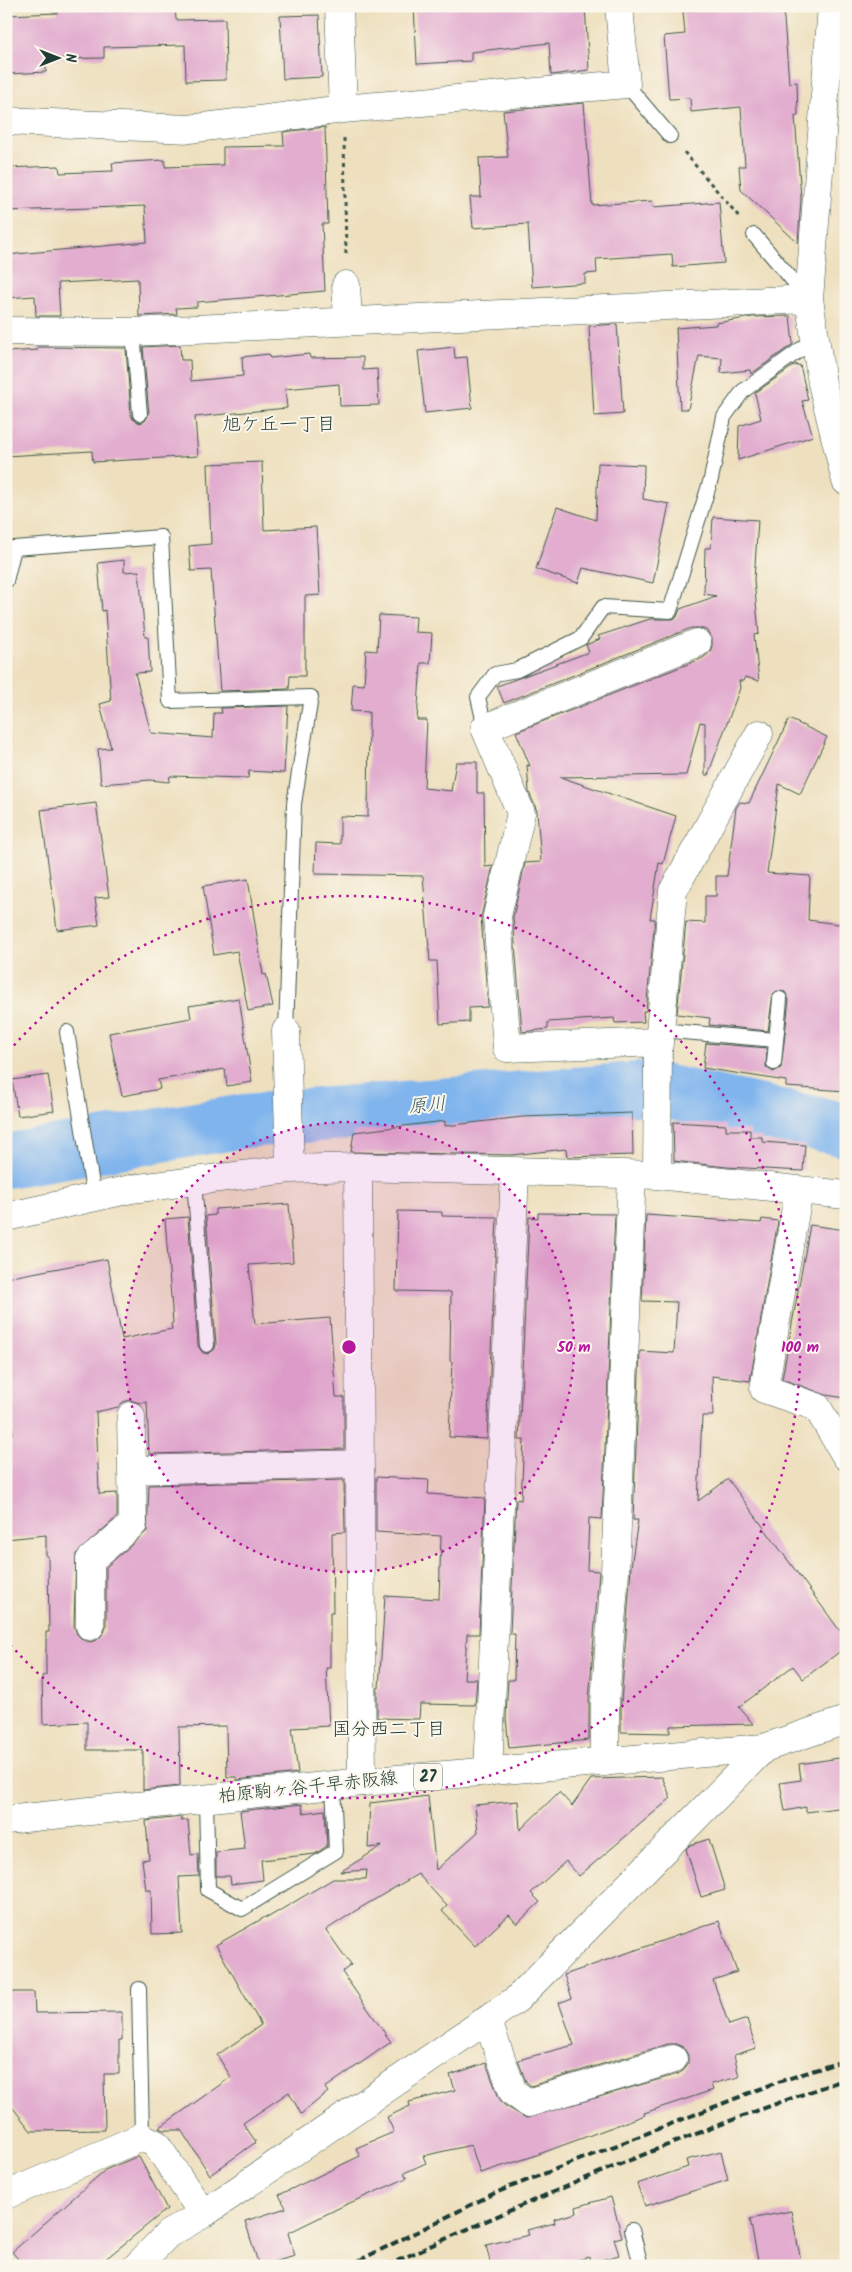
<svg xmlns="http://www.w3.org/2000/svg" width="852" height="2272" viewBox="0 0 852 2272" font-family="Kalam,'Klee One',sans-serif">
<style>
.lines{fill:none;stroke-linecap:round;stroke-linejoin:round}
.river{stroke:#7fb4ed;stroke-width:54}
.building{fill:#e2adcf}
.service-casing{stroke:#3e5549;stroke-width:16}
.minor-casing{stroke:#3e5549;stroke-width:29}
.primary-casing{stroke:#3e5549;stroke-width:29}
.path{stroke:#3e5549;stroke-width:3;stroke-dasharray:4 4;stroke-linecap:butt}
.service{stroke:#fff;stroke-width:14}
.minor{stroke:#fff;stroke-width:28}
.primary{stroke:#fff;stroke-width:28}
.rail{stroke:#1f3d34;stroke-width:4;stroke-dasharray:8 4;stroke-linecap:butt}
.ring{fill:none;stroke:#b5179e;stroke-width:2.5;stroke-dasharray:2.5 5}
.labels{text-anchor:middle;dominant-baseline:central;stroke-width:4;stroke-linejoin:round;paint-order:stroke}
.shield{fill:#fbf7ec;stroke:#61756b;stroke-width:1}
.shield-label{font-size:16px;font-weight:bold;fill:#1f3d34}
.street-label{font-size:18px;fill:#1f3d34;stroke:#fbf7ec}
.neighbourhood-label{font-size:19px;fill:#1f3d34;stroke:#fbf7ec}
.water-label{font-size:19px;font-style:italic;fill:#375b62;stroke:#fbf7ec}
.centre{fill:#b5179e;stroke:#fbf7ec;stroke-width:2.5}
.ring-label{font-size:15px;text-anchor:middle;font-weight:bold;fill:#b5179e;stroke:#fbf7ec;stroke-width:4;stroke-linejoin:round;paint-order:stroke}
</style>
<rect width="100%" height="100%" fill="#fbf7ec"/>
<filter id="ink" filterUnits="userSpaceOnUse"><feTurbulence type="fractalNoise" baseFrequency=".02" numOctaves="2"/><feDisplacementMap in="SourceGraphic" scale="10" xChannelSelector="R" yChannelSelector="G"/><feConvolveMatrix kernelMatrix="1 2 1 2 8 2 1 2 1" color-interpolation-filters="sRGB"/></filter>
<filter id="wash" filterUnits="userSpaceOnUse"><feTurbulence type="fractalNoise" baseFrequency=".0096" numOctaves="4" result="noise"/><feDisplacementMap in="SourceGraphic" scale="20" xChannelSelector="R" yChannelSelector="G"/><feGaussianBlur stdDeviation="1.12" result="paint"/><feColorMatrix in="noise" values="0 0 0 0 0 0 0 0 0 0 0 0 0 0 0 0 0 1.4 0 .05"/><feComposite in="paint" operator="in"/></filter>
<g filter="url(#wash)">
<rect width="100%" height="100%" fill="#eee0bf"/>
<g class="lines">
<path class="river" d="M 6,1161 L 245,1121 L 649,1088 L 846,1130"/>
</g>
<g id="blocks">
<path class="building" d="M 175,6 L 176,20 L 225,19 L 226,80 L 186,81 L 185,45 L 104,47 L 104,58 L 46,59 L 46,72 L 8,74 L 6,15 L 58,13 L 58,8 Z
M 414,6 L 585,6 L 589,70 L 551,75 L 549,43 L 471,52 L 471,61 L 417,64 Z
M 734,6 L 783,6 L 789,83 L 797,82 L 798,116 L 795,116 L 801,198 L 798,243 L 741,190 L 739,166 L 745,166 L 741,107 L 691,112 L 690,98 L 669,99 L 664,36 L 685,34 L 683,11 Z
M 319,15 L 322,77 L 283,79 L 280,16 Z
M 584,103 L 592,205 L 652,201 L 653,207 L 719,202 L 724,263 L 673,267 L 672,254 L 596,259 L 597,273 L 585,274 L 585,283 L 532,287 L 528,224 L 473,228 L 470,197 L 481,197 L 479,158 L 508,157 L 503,111 Z
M 325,127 L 328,224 L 322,224 L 325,291 L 197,302 L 197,307 L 176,308 L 177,314 L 139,316 L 138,279 L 58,283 L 60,316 L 36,316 L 35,296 L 6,298 L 6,255 L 147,242 L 145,206 L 6,211 L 6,168 L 59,166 L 60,173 L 113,171 L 112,163 L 165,160 L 165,167 L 223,165 L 223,147 L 284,146 L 283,132 Z
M 790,316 L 793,344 L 751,374 L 750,370 L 721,373 L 722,358 L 699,356 L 688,409 L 680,409 L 676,328 L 716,325 L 716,323 L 752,317 Z
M 617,324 L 623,414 L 594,416 L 589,326 Z
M 180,345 L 181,360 L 190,360 L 191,381 L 243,376 L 242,357 L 269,354 L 270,358 L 309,354 L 310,358 L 363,357 L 363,370 L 377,369 L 379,405 L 340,406 L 339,384 L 285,389 L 287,408 L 195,417 L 198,456 L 93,462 L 92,451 L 6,456 L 6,352 L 38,350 L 37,347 L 126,348 L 131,415 L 133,419 L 140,423 L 145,421 L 149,414 L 143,347 Z
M 454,347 L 455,358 L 467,357 L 472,408 L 425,413 L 418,351 Z
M 796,364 L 796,366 L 800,365 L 808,400 L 802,401 L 813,436 L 738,460 L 739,426 L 761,419 L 755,393 Z
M 262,462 L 264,530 L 316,527 L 320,595 L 305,596 L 305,676 L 290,676 L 289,689 L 220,691 L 211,570 L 191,571 L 189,546 L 211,544 L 208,464 Z
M 598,463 L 644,465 L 643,499 L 669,504 L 653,583 L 583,568 L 578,583 L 536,569 L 557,507 L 596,520 Z
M 713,517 L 758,520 L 754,580 L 759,634 L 754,635 L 759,681 L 745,677 L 743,681 L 739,681 L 740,688 L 708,775 L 705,775 L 705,723 L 700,722 L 686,775 L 560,777 L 676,816 L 663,864 L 659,863 L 650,919 L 655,919 L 646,1011 L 643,1011 L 644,1022 L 615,1023 L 614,1018 L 548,1022 L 548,1029 L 522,1032 L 513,917 L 525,863 L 541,862 L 537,811 L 529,792 L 527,765 L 530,766 L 516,732 L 703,658 L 710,652 L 712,646 L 712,638 L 706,630 L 699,628 L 691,628 L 504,703 L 497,686 L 589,652 L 586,645 L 600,639 L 598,636 L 650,619 L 673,619 L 677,617 L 680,609 L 716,596 L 704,594 L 705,548 L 711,548 Z
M 124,560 L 124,572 L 139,571 L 145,637 L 148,637 L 150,672 L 135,673 L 151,733 L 213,738 L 214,713 L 222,713 L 221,708 L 288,706 L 284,773 L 249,771 L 248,778 L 170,776 L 169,782 L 150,780 L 101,784 L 98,749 L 111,748 L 100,704 L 111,701 L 105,610 L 102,611 L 98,563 Z
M 379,615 L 416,617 L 415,632 L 432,633 L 430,663 L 421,663 L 417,720 L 427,720 L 424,788 L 451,791 L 456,762 L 477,762 L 477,793 L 484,793 L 485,867 L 493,866 L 481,917 L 488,1007 L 469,1008 L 469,1022 L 440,1024 L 437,961 L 430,961 L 423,876 L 315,874 L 316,843 L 340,844 L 340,816 L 368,817 L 369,712 L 351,711 L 353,684 L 364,685 L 366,650 L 377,651 Z
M 789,719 L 827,737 L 800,794 L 779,784 L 767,873 L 810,876 L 808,920 L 846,925 L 846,1091 L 786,1087 L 786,1081 L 703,1068 L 706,1043 L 767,1048 L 766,1067 L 773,1072 L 781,1068 L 789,1000 L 785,992 L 777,991 L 773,994 L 768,1031 L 709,1025 L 710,1018 L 677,1014 L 686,922 L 705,923 L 705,896 L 716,896 L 716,876 L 727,876 L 736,808 L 740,802 L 749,803 Z
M 96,803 L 109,897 L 95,898 L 99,925 L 57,930 L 41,810 Z
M 248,879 L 263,975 L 266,974 L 273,1006 L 248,1011 L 237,951 L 214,955 L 203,886 Z
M 239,998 L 252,1082 L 227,1086 L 225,1069 L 158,1080 L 160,1089 L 122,1096 L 109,1033 L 191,1018 L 189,1006 Z
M 48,1075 L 54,1111 L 18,1116 L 12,1080 Z
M 632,1113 L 633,1155 L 567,1157 L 566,1149 L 512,1155 L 351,1152 L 354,1132 L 445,1121 L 445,1126 L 522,1117 Z
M 673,1122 L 726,1125 L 726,1130 L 750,1130 L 750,1137 L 762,1137 L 762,1142 L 805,1145 L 803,1171 L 726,1167 L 674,1161 Z
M 289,1204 L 293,1262 L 249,1265 L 255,1324 L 330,1318 L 336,1397 L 344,1397 L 344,1449 L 149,1454 L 147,1402 L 140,1403 L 130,1400 L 123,1402 L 118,1407 L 96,1412 L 99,1494 L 117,1493 L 117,1517 L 76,1554 L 74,1626 L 77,1634 L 83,1640 L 90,1642 L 97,1640 L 104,1633 L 106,1626 L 106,1567 L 147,1531 L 149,1485 L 344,1480 L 345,1532 L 332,1533 L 333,1612 L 330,1612 L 330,1668 L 326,1668 L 329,1726 L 292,1728 L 298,1773 L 237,1780 L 236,1777 L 227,1777 L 226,1726 L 179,1727 L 180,1786 L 143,1790 L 143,1750 L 87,1750 L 87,1722 L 43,1724 L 42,1676 L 46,1675 L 46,1632 L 49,1632 L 48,1556 L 46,1556 L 46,1535 L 6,1539 L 6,1434 L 13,1433 L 6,1394 L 6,1278 L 107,1259 L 122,1339 L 172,1329 L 171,1324 L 173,1323 L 165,1219 L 188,1217 L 198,1346 L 203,1353 L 208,1354 L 215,1349 L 216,1344 L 206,1216 L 215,1215 L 215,1209 Z
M 398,1211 L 442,1212 L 442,1216 L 497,1217 L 487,1439 L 449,1437 L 452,1361 L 450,1361 L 451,1292 L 396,1291 Z
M 538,1213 L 615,1214 L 602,1519 L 589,1518 L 587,1570 L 599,1571 L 589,1701 L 589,1740 L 509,1748 L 506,1718 L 508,1680 L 514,1680 L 515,1634 L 510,1634 L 516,1499 L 521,1500 L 524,1440 L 519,1440 L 529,1217 L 538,1218 Z
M 646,1215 L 761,1223 L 762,1219 L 778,1221 L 750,1381 L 712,1376 L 713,1416 L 702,1416 L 698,1501 L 728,1479 L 846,1639 L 846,1647 L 803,1679 L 793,1666 L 739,1707 L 753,1724 L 670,1726 L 670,1733 L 621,1732 L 621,1703 L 631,1567 L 638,1520 L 633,1520 L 640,1351 L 674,1353 L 677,1302 L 642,1301 Z
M 810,1225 L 846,1230 L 846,1398 L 826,1395 L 782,1379 Z
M 376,1477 L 429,1480 L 428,1494 L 485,1498 L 479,1634 L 467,1634 L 464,1679 L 477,1679 L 475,1705 L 420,1704 L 419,1719 L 377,1718 L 377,1688 L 379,1688 L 385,1596 L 439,1599 L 441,1536 L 376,1532 Z
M 846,1757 L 846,1807 L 806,1812 L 806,1807 L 785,1811 L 780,1783 L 801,1780 L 799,1764 Z
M 662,1777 L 671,1798 L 579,1876 L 566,1861 L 531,1893 L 540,1902 L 517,1924 L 509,1915 L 475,1946 L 442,1911 L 447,1906 L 418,1874 L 355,1911 L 326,1930 L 351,1965 L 342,1972 L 391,2042 L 325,2088 L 328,2092 L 301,2114 L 289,2092 L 243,2123 L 256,2142 L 210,2175 L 181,2130 L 163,2130 L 159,2128 L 231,2077 L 217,2055 L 261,2025 L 216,1945 L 267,1916 L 267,1918 L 333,1879 L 366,1879 L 367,1870 L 340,1872 L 382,1846 L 368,1848 L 370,1803 L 428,1796 L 436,1870 L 478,1832 L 475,1805 L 518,1801 L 520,1830 L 559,1792 L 572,1806 L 591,1779 Z
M 302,1804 L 303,1813 L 325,1810 L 327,1846 L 315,1854 L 261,1860 L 263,1880 L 231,1884 L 230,1876 L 216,1876 L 216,1852 L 245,1849 L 240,1811 Z
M 181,1817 L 181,1821 L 188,1820 L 191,1855 L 198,1854 L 199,1876 L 179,1877 L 182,1933 L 152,1934 L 151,1890 L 146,1890 L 142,1860 L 149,1859 L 146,1821 Z
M 709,1839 L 725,1890 L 701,1897 L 686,1849 L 690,1845 Z
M 719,1921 L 737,1972 L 713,1980 L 729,2025 L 747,2019 L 756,2048 L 734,2055 L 739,2077 L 711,2084 L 713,2090 L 644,2113 L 645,2115 L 531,2157 L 480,2173 L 471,2145 L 423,2156 L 426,2163 L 404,2173 L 407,2178 L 345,2205 L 288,2233 L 295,2256 L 259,2266 L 245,2221 L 286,2208 L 279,2195 L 360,2156 L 356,2148 L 394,2132 L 387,2117 L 410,2106 L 409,2102 L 455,2090 L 450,2075 L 486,2063 L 499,2098 L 504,2105 L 526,2118 L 678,2074 L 684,2070 L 688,2063 L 688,2055 L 683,2047 L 676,2044 L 668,2044 L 531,2086 L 526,2082 L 518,2060 L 574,2045 L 559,2003 L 572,1998 L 564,1975 Z
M 6,1992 L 34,1992 L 35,2013 L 122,2012 L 122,2040 L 119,2040 L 119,2074 L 104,2074 L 105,2130 L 31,2131 L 6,2099 Z
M 721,2151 L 728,2180 L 645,2206 L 637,2184 L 688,2167 L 686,2160 Z
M 136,2157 L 139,2157 L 167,2209 L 97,2266 L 24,2266 L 12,2252 L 105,2170 Z
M 611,2197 L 622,2237 L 614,2239 L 619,2255 L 590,2263 L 589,2257 L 555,2266 L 491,2266 L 486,2245 L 529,2235 L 527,2230 L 555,2223 L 554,2219 L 577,2213 L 576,2207 Z
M 791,2211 L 802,2266 L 759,2266 L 750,2219 Z"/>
</g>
</g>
<g filter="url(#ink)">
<use href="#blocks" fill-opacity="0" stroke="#3e5549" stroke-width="1"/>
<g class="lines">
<defs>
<path id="service" d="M 626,84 L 670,136
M 754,235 L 807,297
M 133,332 L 140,414
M 6,581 L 14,548 L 161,537 L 170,701 L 311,697 L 294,804 L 286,1031
M 485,728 L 478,697 L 495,674 L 517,670 L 581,638 L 603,607 L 670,611 L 711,479 L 724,417 L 743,391 L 815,339
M 660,1030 L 775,1040
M 67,1032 L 94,1197
M 774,1063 L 780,999
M 194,1181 L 207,1345
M 206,1799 L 208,1890 L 242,1909 L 336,1851 L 333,1785
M 139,1989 L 142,2137
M 632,2230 L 641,2266"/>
<path id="minor" d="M 339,6 L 343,109
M 832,6 L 809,299 L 822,383 L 846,481
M 6,121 L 189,129 L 343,109 L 626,84 L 619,6
M 346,285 L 348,320
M 6,331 L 133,332 L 809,299
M 286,1031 L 290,1169
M 659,1042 L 507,1048 L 497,916 L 521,813 L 485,728 L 697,643
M 358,1167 L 362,1782
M 657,1175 L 658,1053 L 673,891 L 759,734
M 799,1190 L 764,1389 L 817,1407 L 846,1456
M 6,1217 L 131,1189 L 290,1169 L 358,1167 L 657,1175 L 846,1195
M 132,1470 L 360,1464
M 90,1626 L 90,1560 L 133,1524 L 131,1416
M 605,1762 L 605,1702 L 615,1572 L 632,1175
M 488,1772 L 515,1172
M 487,2019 L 513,2092 L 528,2103 L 673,2059
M 6,2195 L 142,2137 L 156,2144 L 203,2214
M 137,2266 L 168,2234 L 203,2214 L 517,1999 L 764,1748"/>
<path id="primary" d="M 6,1820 L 362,1782 L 764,1748 L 846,1720"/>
</defs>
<use href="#service" class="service-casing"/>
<use href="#minor" class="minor-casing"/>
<use href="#primary" class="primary-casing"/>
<path class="path" d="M 344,138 L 346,256
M 684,152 L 741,219"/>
<use href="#service" class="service"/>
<use href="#minor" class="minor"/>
<use href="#primary" class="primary"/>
<path class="rail" d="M 348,2266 L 495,2193 L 775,2083 L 846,2060
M 386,2266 C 536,2197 689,2133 846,2079"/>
</g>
</g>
<circle cx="349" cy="1347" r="225" fill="#b5179e" fill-opacity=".12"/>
<g class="ring">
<circle cx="349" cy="1347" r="225"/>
<path d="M9 1051A451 451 0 1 1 9 1643"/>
</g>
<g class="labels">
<rect class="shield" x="414" y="1763.5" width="28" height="27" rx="4"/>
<g class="shield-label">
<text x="428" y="1777">27</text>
</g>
<g class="street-label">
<text transform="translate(308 1788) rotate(-6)">柏原駒ヶ谷千早赤阪線</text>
</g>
<g class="neighbourhood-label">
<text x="279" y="425">旭ケ丘一丁目</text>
<text x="389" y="1730">国分西二丁目</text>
</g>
<g class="water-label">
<text transform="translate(427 1106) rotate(-5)">原川</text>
</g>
</g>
<circle cx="349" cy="1347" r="8" class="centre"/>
<g class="ring-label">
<text x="574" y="1352">50 m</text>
<text x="800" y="1352">100 m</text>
</g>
<rect width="852" height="2272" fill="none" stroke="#fbf7ec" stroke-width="25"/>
<g transform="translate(58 58) rotate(90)" stroke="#fbf7ec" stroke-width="4" paint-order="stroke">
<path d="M0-4L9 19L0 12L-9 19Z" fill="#1f3d34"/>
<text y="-8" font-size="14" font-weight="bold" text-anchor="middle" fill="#1f3d34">N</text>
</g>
</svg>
